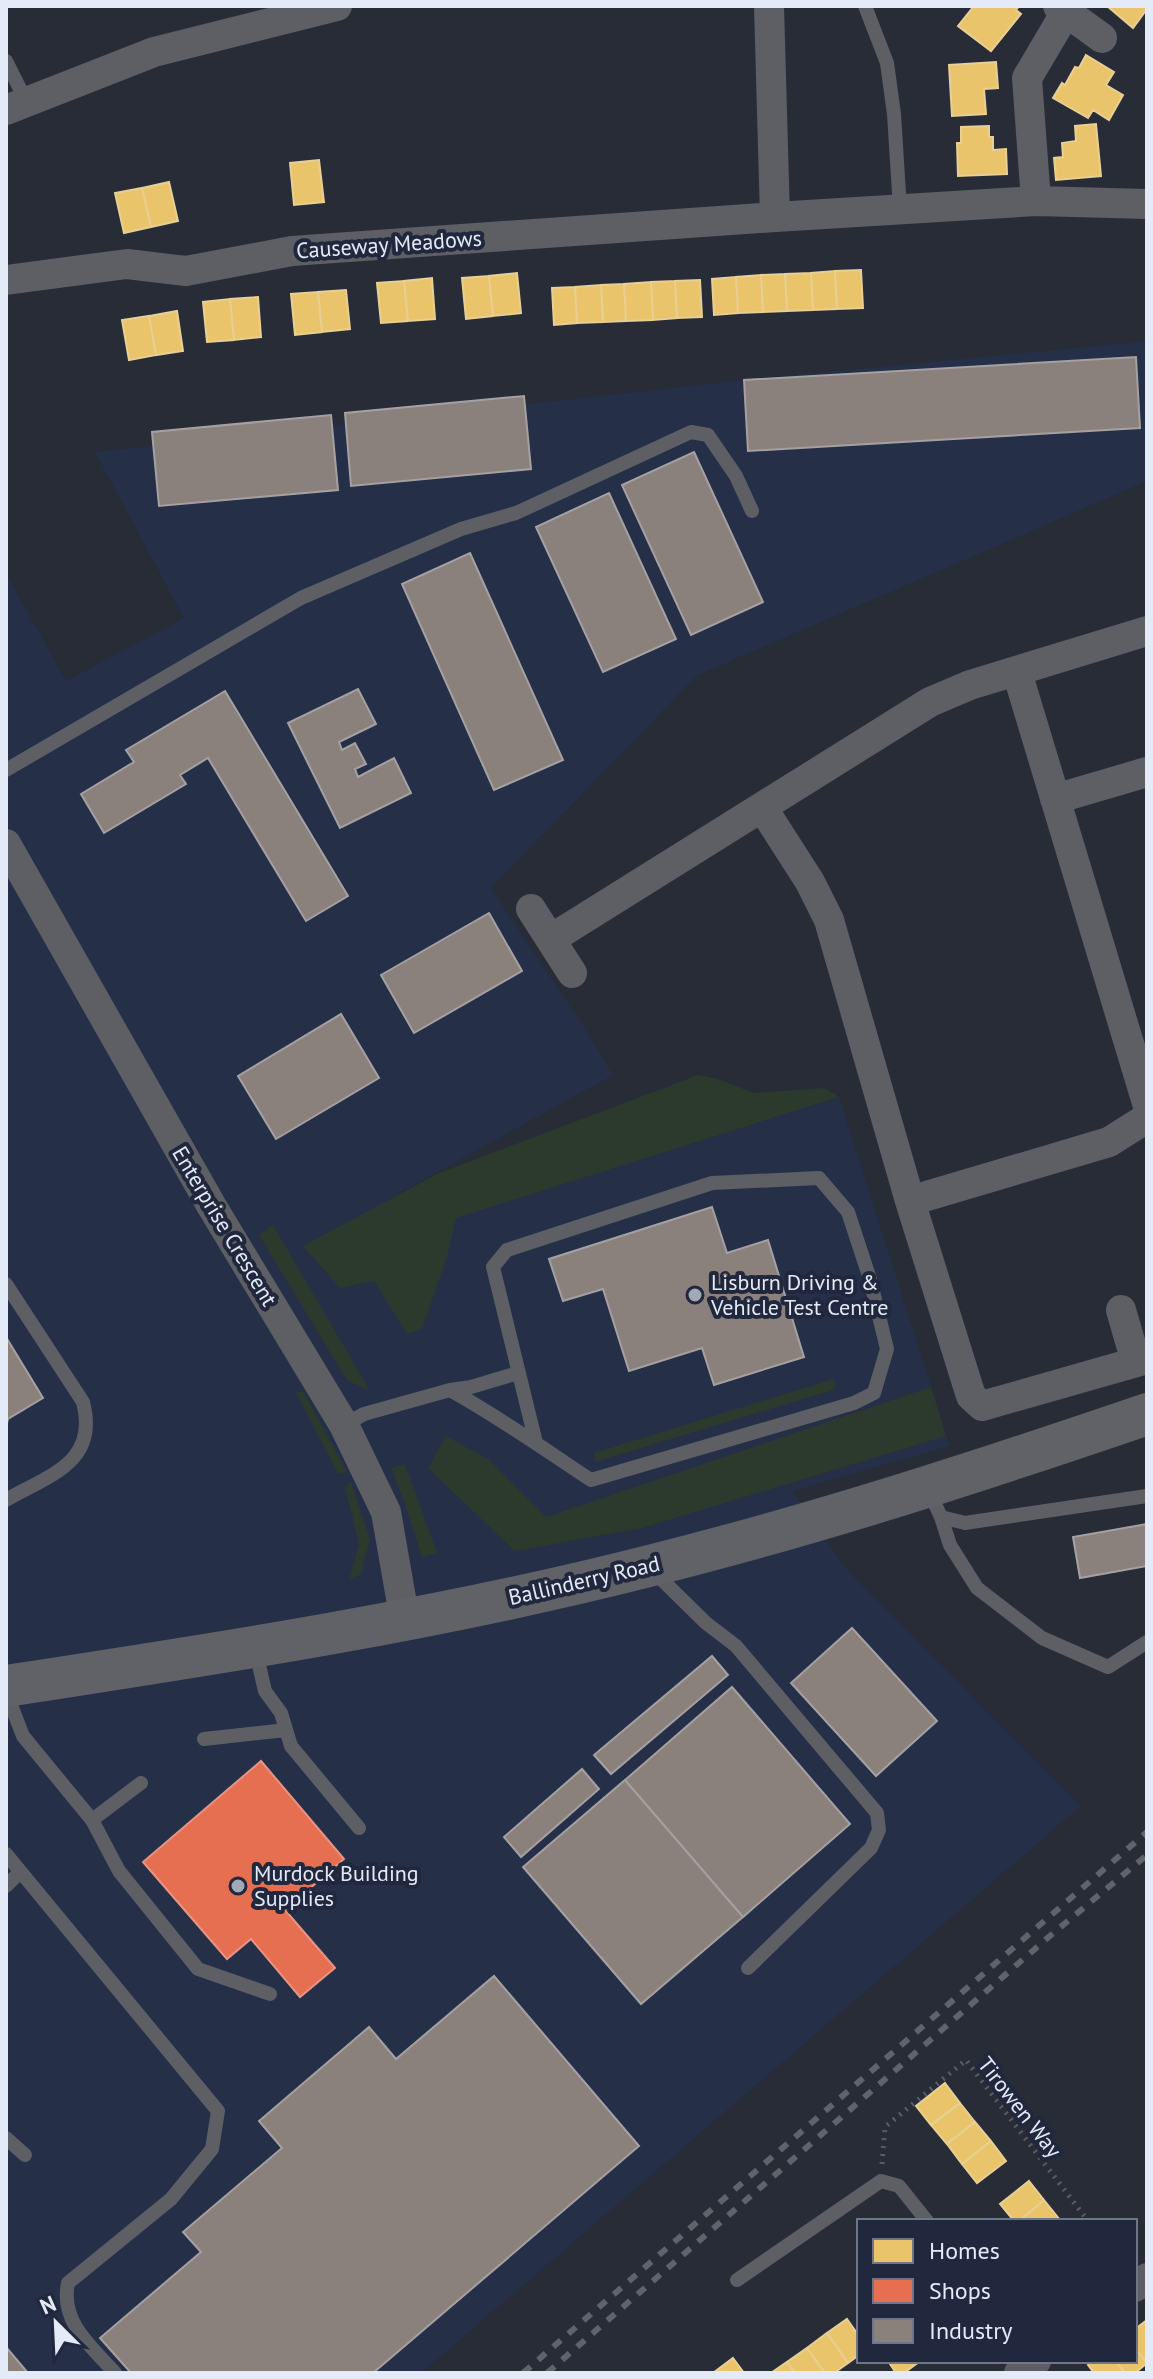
<svg xmlns="http://www.w3.org/2000/svg" width="1153" height="2379" viewBox="0 0 1153 2379" font-family="'PT Sans',sans-serif">
<style>
.built{fill:#262f48}
.green{fill:#2c392d}
.homes{fill:#e9c46a;stroke:#e8cf95;stroke-width:2}
.shops{fill:#e76f51;stroke:#e69483;stroke-width:2}
.industry{fill:#8a817c;stroke:#a5a0a2;stroke-width:2}
.lines{fill:none;stroke-linecap:round;stroke-linejoin:round}
.path{stroke:#5b5c62;stroke-width:5;stroke-dasharray:2 6;stroke-linecap:butt}
.service{stroke:#5d5f65;stroke-width:14}
.minor{stroke:#5d5f65;stroke-width:30}
.secondary{stroke:#606268;stroke-width:42}
.rail{stroke:#61636a;stroke-width:6;stroke-dasharray:10 10;stroke-linecap:butt}
.poi-dot{fill:#a2a8b5;stroke:#21283d;stroke-width:3}
.labels{text-anchor:middle;dominant-baseline:central;stroke-width:8;stroke-linejoin:round;paint-order:stroke}
.street-label{font-size:22px;fill:#e5eaf9;stroke:#21283d}
.poi-label{font-size:22px;fill:#e5eaf9;stroke:#21283d;text-anchor:start}
</style>
<rect width="100%" height="100%" fill="#272c37"/>
<path class="built" d="M 1147,341 L 1147,481 L 696,676 L 491,888 L 586,1030 L 613,1075 L 387,1200 L 405,1233 L 839,1097 L 950,1446 L 792,1491 L 847,1570 L 1081,1806 L 421,2373 L 6,2373 L 6,573 L 66,681 L 184,618 L 95,452 L 744,380 Z"/>
<path class="green" d="M 698,1075 L 718,1079 L 754,1093 L 824,1088 L 839,1097 L 456,1218 L 447,1257 L 422,1329 L 407,1334 L 374,1281 L 340,1288 L 303,1246 L 437,1174 Z
M 273,1225 L 370,1391 L 347,1380 L 259,1235 Z
M 833,1379 L 836,1384 L 833,1390 L 595,1462 L 594,1453 Z
M 931,1387 L 946,1436 L 642,1528 L 515,1551 L 428,1468 L 446,1436 L 488,1459 L 546,1517 Z
M 296,1392 L 304,1392 L 347,1472 L 338,1474 Z
M 405,1464 L 437,1553 L 422,1557 L 404,1501 L 391,1468 Z
M 351,1482 L 370,1539 L 361,1574 L 349,1580 L 359,1544 L 345,1487 Z"/>
<path class="homes" d="M 974,6 L 1019,6 L 1016,10 L 1021,14 L 991,51 L 958,26 Z
M 1107,6 L 1147,6 L 1147,9 L 1133,28 Z
M 1086,55 L 1114,72 L 1106,85 L 1123,95 L 1109,120 L 1093,110 L 1088,118 L 1053,98 L 1062,83 L 1065,85 L 1075,67 L 1079,68 Z
M 996,62 L 998,88 L 984,89 L 986,114 L 952,116 L 949,65 Z
M 1096,124 L 1101,176 L 1056,180 L 1054,158 L 1063,157 L 1062,143 L 1076,141 L 1075,126 Z
M 989,126 L 989,137 L 993,137 L 993,150 L 1006,149 L 1007,174 L 958,176 L 957,143 L 961,143 L 961,127 Z
M 319,160 L 324,202 L 294,205 L 290,163 Z
M 169,182 L 178,221 L 151,227 L 142,188 Z
M 142,188 L 151,227 L 124,233 L 115,193 Z
M 861,270 L 863,308 L 837,309 L 835,271 Z
M 835,271 L 837,309 L 813,310 L 811,273 Z
M 517,273 L 521,313 L 493,316 L 489,276 Z
M 811,273 L 813,310 L 787,311 L 785,274 Z
M 785,274 L 787,311 L 763,312 L 761,275 Z
M 761,275 L 763,312 L 738,313 L 736,277 Z
M 489,276 L 493,316 L 466,319 L 462,278 Z
M 736,277 L 738,313 L 714,315 L 712,279 Z
M 432,278 L 435,319 L 408,321 L 404,281 Z
M 700,280 L 702,317 L 677,318 L 675,281 Z
M 404,281 L 408,321 L 381,323 L 377,283 Z
M 675,281 L 677,318 L 653,320 L 651,282 Z
M 651,282 L 653,320 L 626,321 L 624,284 Z
M 624,284 L 626,321 L 603,322 L 601,285 Z
M 601,285 L 603,322 L 577,323 L 575,287 Z
M 575,287 L 577,323 L 554,325 L 552,288 Z
M 346,290 L 350,329 L 322,332 L 318,292 Z
M 318,292 L 322,332 L 295,335 L 291,294 Z
M 258,297 L 261,337 L 234,340 L 230,299 Z
M 230,299 L 234,340 L 207,342 L 203,302 Z
M 177,311 L 183,351 L 156,355 L 149,316 Z
M 149,316 L 156,355 L 129,360 L 122,320 Z
M 945,2083 L 960,2103 L 931,2125 L 916,2106 Z
M 960,2103 L 975,2122 L 947,2144 L 931,2125 Z
M 975,2122 L 991,2141 L 962,2164 L 947,2144 Z
M 991,2141 L 1006,2161 L 977,2183 L 962,2164 Z
M 1029,2181 L 1044,2200 L 1019,2221 L 1014,2221 L 1000,2204 Z
M 1044,2200 L 1060,2220 L 1019,2221 Z
M 847,2319 L 859,2336 L 859,2355 L 848,2363 L 827,2333 Z
M 1147,2320 L 1147,2363 L 1135,2348 L 1135,2329 Z
M 827,2333 L 848,2363 L 834,2373 L 825,2373 L 807,2348 Z
M 807,2348 L 825,2373 L 795,2373 L 787,2362 Z
M 1135,2348 L 1147,2363 L 1135,2373 L 1125,2373 L 1116,2361 L 1135,2361 Z
M 733,2358 L 744,2373 L 713,2373 Z
M 888,2361 L 918,2361 L 919,2362 L 904,2373 L 896,2373 Z
M 1093,2361 L 1116,2361 L 1125,2373 L 1094,2373 L 1088,2365 Z
M 787,2362 L 795,2373 L 771,2373 Z"/>
<path class="shops" d="M 261,1761 L 344,1859 L 285,1910 L 335,1968 L 300,1997 L 251,1939 L 227,1959 L 143,1862 Z"/>
<path class="industry" d="M 1136,357 L 1140,428 L 748,451 L 744,380 Z
M 524,396 L 531,469 L 351,486 L 345,413 Z
M 331,415 L 338,490 L 159,506 L 152,432 Z
M 694,452 L 763,602 L 691,635 L 622,485 Z
M 609,493 L 676,639 L 603,672 L 536,527 Z
M 470,553 L 563,760 L 494,790 L 402,584 Z
M 358,689 L 376,724 L 339,742 L 342,750 L 355,743 L 366,764 L 355,769 L 358,777 L 394,758 L 411,793 L 340,828 L 288,723 Z
M 225,691 L 348,896 L 306,921 L 208,758 L 180,775 L 186,784 L 104,833 L 81,794 L 134,762 L 126,750 Z
M 489,913 L 522,971 L 414,1033 L 381,975 Z
M 341,1014 L 379,1078 L 276,1139 L 238,1076 Z
M 712,1207 L 727,1253 L 768,1240 L 804,1357 L 714,1385 L 702,1348 L 629,1371 L 603,1289 L 563,1301 L 549,1259 Z
M 6,1337 L 43,1398 L 8,1419 L 6,1427 Z
M 1147,1524 L 1147,1566 L 1080,1578 L 1073,1537 Z
M 852,1628 L 937,1721 L 876,1776 L 791,1683 Z
M 712,1656 L 728,1675 L 611,1774 L 594,1755 Z
M 732,1687 L 850,1824 L 743,1917 L 625,1780 Z
M 582,1769 L 599,1789 L 521,1857 L 504,1837 Z
M 625,1780 L 743,1917 L 641,2004 L 523,1867 Z
M 494,1976 L 639,2146 L 373,2373 L 131,2373 L 100,2338 L 201,2252 L 183,2232 L 282,2148 L 259,2121 L 369,2027 L 396,2059 Z
M 6,2347 L 28,2373 L 6,2373 Z"/>
<g class="lines">
<path class="path" d="M 882,2164 L 885,2127 L 966,2060 L 1088,2221"/>
<path class="service" d="M 865,6 L 887,63 L 894,114 L 900,209
M 6,61 L 26,101
M 6,770 L 301,598 L 461,529 L 516,513 L 691,432 L 708,435 L 736,476 L 752,511
M 6,1284 L 83,1402 C 99,1463 49,1475 6,1500
M 518,1373 L 471,1387 L 450,1390 C 499,1417 544,1449 591,1480 L 854,1403 L 874,1393 L 887,1349 L 870,1279 L 848,1212 L 819,1178 L 712,1183 L 507,1250 L 493,1267 L 536,1443
M 344,1425 L 364,1414 L 450,1390
M 928,1489 L 941,1517 L 965,1523 L 1147,1496
M 941,1517 L 950,1545 L 977,1588 L 1042,1638 L 1108,1667 L 1147,1642
M 652,1570 L 706,1623 L 736,1646 L 877,1813 L 879,1830 L 871,1848 L 748,1968
M 255,1648 L 265,1691 L 281,1713 L 291,1746 L 359,1828
M 6,1692 L 23,1736 L 92,1820 L 119,1871 L 198,1969 L 270,1994
M 204,1739 L 286,1730
M 92,1820 L 141,1783
M 6,1854 L 218,2111 L 212,2149 L 171,2199 L 68,2283 C 60,2322 91,2346 115,2373
M 6,1886 L 20,1872
M 6,2138 L 25,2155
M 737,2280 L 881,2181 L 899,2186 L 927,2221"/>
<path class="minor" d="M 769,6 L 775,217
M 1058,6 L 1102,38
M 6,110 L 154,52 L 337,6
M 1036,201 L 1027,78 L 1066,12
M 6,280 L 127,264 L 186,271 L 292,251 L 775,217 L 1036,201 L 1147,204
M 1017,672 L 1147,1103
M 1055,799 L 1147,772
M 762,807 L 810,882 L 829,920 L 910,1201 L 971,1396 L 982,1406 L 1147,1359
M 6,844 L 211,1205 L 344,1425 L 386,1512 L 405,1621
M 531,909 L 572,973
M 551,939 L 930,702 L 970,685 L 1147,631
M 910,1201 L 1109,1142 L 1147,1118
M 1121,1310 L 1136,1362
M 1135,2287 L 1147,2278
M 1019,2373 L 1036,2361"/>
<path class="secondary" d="M 6,1686 C 222,1653 437,1620 649,1566 C 818,1524 983,1470 1147,1414"/>
<path class="rail" d="M 523,2373 L 1147,1832
M 547,2373 L 1051,1935 L 1147,1855"/>
</g>
<g class="poi-dot">
<circle cx="695" cy="1295" r="8"/>
<circle cx="238" cy="1886" r="8"/>
</g>
<g class="labels">
<g class="street-label">
<text transform="translate(389 244) rotate(-4)">Causeway Meadows</text>
<text transform="translate(225 1226) rotate(59)">Enterprise Crescent</text>
<text transform="translate(584 1580) rotate(-13)">Ballinderry Road</text>
<text transform="translate(1020 2107) rotate(52)">Tirowen Way</text>
</g>
<g class="poi-label">
<text x="711" y="1282">Lisburn Driving &amp;<tspan x="711" dy="25">Vehicle Test Centre</tspan></text>
<text x="254" y="1873">Murdock Building<tspan x="254" dy="25">Supplies</tspan></text>
</g>
</g>
<rect width="1153" height="2379" fill="none" stroke="#e5eaf9" stroke-width="16"/>
<rect x="857" y="2219" width="280" height="144" fill="#21283d" stroke="#6f7688" stroke-width="2"/>
<rect x="873" y="2239" width="40" height="24" fill="#e9c46a" stroke="#6f7688" stroke-width="2"/>
<text x="929" y="2259" font-size="24" fill="#e5eaf9">Homes</text>
<rect x="873" y="2279" width="40" height="24" fill="#e76f51" stroke="#6f7688" stroke-width="2"/>
<text x="929" y="2299" font-size="24" fill="#e5eaf9">Shops</text>
<rect x="873" y="2319" width="40" height="24" fill="#8a817c" stroke="#6f7688" stroke-width="2"/>
<text x="929" y="2339" font-size="24" fill="#e5eaf9">Industry</text>
<g transform="translate(56 2323) rotate(336)" stroke="#21283d" stroke-width="6" paint-order="stroke">
<path d="M0-6L14 30L0 20L-14 30Z" fill="#e5eaf9"/>
<text y="-12" font-size="22" font-weight="bold" text-anchor="middle" fill="#e5eaf9">N</text>
</g>
</svg>
